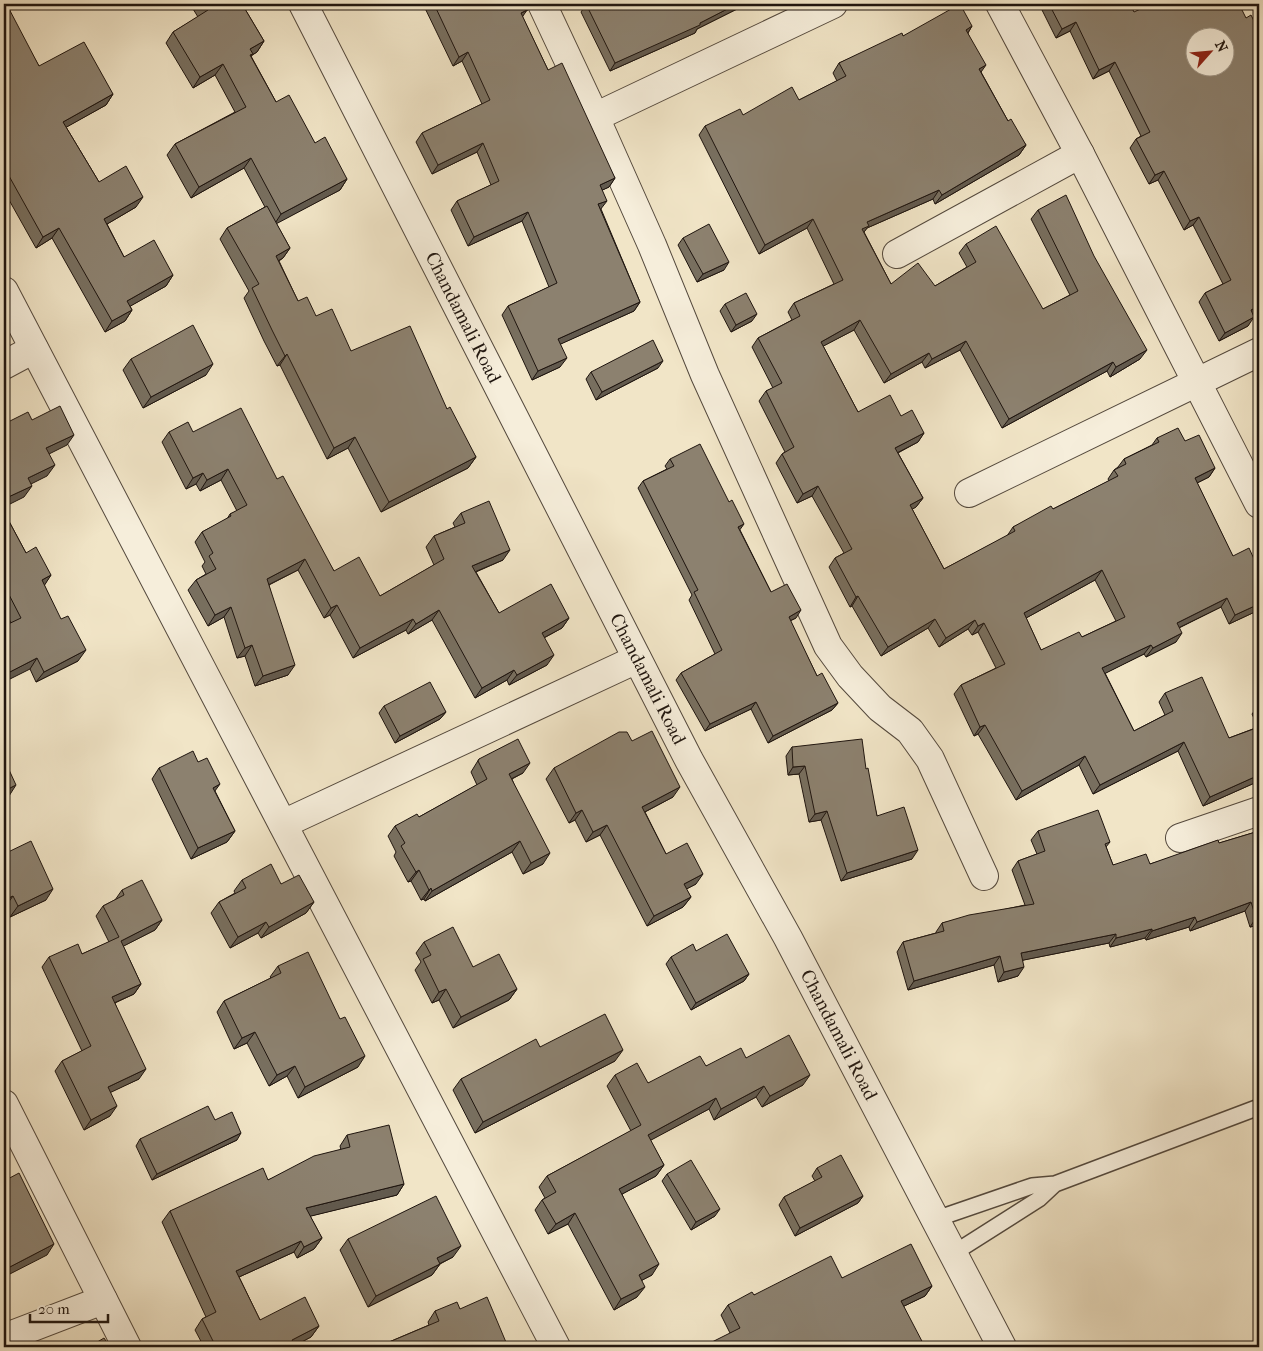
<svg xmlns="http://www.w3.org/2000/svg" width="1263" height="1351" viewBox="0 0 1263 1351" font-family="'IM FELL French Canon',serif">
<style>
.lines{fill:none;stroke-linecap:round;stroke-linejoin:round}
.lane-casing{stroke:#54493d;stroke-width:18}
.street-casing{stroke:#54493d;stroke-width:30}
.lane{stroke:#f6eedb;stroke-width:15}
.street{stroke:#f6eedb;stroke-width:28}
.wall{fill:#786f5f;stroke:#1f150f;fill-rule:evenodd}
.shaded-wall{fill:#625a4e;stroke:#1f150f}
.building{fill:#8c816f;stroke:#1f150f;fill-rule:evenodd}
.labels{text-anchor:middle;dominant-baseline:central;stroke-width:5;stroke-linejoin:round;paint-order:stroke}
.street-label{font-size:19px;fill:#1f150f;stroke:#f6eedb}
</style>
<rect width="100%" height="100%" fill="#f1e5c7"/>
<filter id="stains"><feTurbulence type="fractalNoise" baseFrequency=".004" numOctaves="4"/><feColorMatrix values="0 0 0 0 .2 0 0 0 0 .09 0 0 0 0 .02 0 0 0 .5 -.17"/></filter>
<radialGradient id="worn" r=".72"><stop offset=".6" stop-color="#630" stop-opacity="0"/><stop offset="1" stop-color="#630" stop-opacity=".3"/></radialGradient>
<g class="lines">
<defs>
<path id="lane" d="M 936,1219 L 1032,1186 L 1055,1184 L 1259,1107
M 954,1253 L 1039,1199 L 1055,1184"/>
<g id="street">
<path id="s1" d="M 303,4 L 689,760 L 788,938 L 1002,1347"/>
<path d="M 542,4 L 595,117 L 652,245 L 705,375 L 828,646 L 850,676 L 880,708 L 910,731 L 930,759 L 984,876"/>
<path d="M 1000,4 L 1080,154 L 1259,504"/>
<path d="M 595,117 L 833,4"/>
<path d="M 897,254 L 1080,154"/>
<path d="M 4,291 L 556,1347"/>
<path d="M 4,365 L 34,349"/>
<path d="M 969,493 L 1259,352"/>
<path d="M 283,824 L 637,659"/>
<path d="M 1180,838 L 1259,811"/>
<path d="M 4,1104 L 127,1347"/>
<path d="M 4,1338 L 103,1300"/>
</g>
</defs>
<use href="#lane" class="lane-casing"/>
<use href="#street" class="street-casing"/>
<use href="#lane" class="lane"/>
<use href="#street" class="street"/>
</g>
<path class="wall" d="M 190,4 L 242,4 L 264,41 L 257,52 L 251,56 L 276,102 L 315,143 L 347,179 L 340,190 L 276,223 L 290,248 L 283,258 L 279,261 L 298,301 L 316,316 L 351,351 L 447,409 L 476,457 L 468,468 L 381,512 L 348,448 L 327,459 L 280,365 L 277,366 L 264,341 L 244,298 L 249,291 L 220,239 L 227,228 L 265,207 L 244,168 L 191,198 L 167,155 L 175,144 L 235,112 L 215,75 L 193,88 L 166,43 L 173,32 L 198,17 Z
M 423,4 L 532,4 L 522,16 L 548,70 L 615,178 L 609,187 L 602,190 L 601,209 L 640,302 L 634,311 L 560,344 L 560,367 L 532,380 L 502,315 L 508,306 L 549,287 L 522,221 L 468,246 L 451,210 L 457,201 L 491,185 L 477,152 L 432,174 L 416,142 L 422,133 L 482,104 L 462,61 L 453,66 Z
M 584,4 L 747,4 L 697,29 L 695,33 L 610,71 L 581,12 L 585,6 Z
M 1039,4 L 1130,4 L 1253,315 L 1248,326 L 1219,341 L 1199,302 L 1205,293 L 1223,284 L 1193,225 L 1184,230 L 1158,180 L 1149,184 L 1130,148 L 1136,139 L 1141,136 L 1109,71 L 1093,79 L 1070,31 L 1056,38 Z
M 4,7 L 39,66 L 113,94 L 106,105 L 66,127 L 99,182 L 136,207 L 107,224 L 124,257 L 173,275 L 166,286 L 130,306 L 132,310 L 125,321 L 105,332 L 52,238 L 36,248 L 4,191 Z
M 972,26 L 968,33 L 981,72 L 1008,121 L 1026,145 L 1019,155 L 935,204 L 933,199 L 867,228 L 864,232 L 891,284 L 935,286 L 967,267 L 959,253 L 966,244 L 1043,309 L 1070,295 L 1031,219 L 1038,210 L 1140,359 L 1110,377 L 1107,371 L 1002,428 L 960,350 L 925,368 L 922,362 L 884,383 L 854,330 L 823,346 L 858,412 L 901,416 L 924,433 L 918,442 L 898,453 L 923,498 L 916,507 L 912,509 L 944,569 L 1007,536 L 1013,527 L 1053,509 L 1109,481 L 1108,479 L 1114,470 L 1118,467 L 1124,459 L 1152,445 L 1157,438 L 1185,441 L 1215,468 L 1209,477 L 1197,483 L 1259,610 L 1229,624 L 1221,607 L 1179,628 L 1176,642 L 1146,657 L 1144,654 L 1105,673 L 1134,731 L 1165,715 L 1159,702 L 1165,693 L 1229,738 L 1258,727 L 1252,714 L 1259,705 L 1259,781 L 1203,806 L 1178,751 L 1093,794 L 1079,765 L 1016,800 L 978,734 L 974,736 L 954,694 L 961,685 L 996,668 L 978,632 L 972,635 L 968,629 L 939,647 L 928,628 L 881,656 L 852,606 L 850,607 L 829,567 L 835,558 L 844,553 L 812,496 L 797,503 L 776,463 L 782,454 L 785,452 L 759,401 L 766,391 L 773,388 L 752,347 L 758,338 L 792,320 L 788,312 L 794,303 L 834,284 L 807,228 L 759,254 L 699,135 L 705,126 L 799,100 L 837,81 L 833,73 L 839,63 L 903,36 ZM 1095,580 L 1116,621 L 1082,637 L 1041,650 L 1026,618 Z
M 683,238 L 724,270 L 697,282 L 678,245 Z
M 725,304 L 752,321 L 731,332 L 720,311 Z
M 131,359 L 206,375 L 143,408 L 123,370 Z
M 658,368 L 596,400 L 586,379 L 591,372 Z
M 169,432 L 193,432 L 277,479 L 334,571 L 380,596 L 434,565 L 426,547 L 434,536 L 455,527 L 453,523 L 461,513 L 503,560 L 476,572 L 499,613 L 569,618 L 562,628 L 544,638 L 547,665 L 509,685 L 507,680 L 475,698 L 432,620 L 408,634 L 406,630 L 353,658 L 330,615 L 324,618 L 298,570 L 269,585 L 288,675 L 255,686 L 245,656 L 237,658 L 224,617 L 208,626 L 188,590 L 196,580 L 206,574 L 202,566 L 205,562 L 195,542 L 202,532 L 227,519 L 230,514 L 237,511 L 221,480 L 200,491 L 196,484 L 186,489 L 162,442 Z
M 670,459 L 740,530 L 771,592 L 796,618 L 790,621 L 817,676 L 838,703 L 832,710 L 768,743 L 751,709 L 705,731 L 676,680 L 681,673 L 715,654 L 689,600 L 692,595 L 638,488 L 643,481 L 667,469 L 665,466 Z
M 4,512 L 26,553 L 51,575 L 44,585 L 78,661 L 36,682 L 30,669 L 11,623 L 4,610 Z
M 384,706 L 446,712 L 440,719 L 395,743 L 379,713 Z
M 632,741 L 673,797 L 645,812 L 666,854 L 696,884 L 686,889 L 691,897 L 683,907 L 647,926 L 600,835 L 586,842 L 575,820 L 569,823 L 546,779 L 554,768 Z
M 792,747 L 866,769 L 877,816 L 912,859 L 841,881 L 821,820 L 809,822 L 799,774 L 788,775 L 786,756 Z
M 479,759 L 523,773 L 512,779 L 543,864 L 523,874 L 512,852 L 425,901 L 424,899 L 421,900 L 411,881 L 408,882 L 394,856 L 396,852 L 388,836 L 395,826 L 419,817 L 477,785 L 471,772 Z
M 198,762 L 215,791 L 235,831 L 227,842 L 191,859 L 152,779 L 159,768 Z
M 1038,831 L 1110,842 L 1106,847 L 1113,865 L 1150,864 L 1259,831 L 1259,925 L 1250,927 L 1245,911 L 1190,931 L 1189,927 L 1146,940 L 1145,938 L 1110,947 L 1109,943 L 1023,960 L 1018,976 L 998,982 L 994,965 L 908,990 L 897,952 L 903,942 L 936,933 L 936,932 L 942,923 L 1025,905 L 1012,870 L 1018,861 L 1037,854 L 1031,840 Z
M 4,854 L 46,900 L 10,917 L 5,907 Z
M 242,880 L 281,884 L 314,902 L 306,913 L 261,938 L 258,933 L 230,948 L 211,913 L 219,902 L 235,893 L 234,891 Z
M 122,890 L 162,920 L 155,930 L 123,946 L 141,984 L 134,994 L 115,1003 L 139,1079 L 110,1092 L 110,1116 L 84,1130 L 55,1071 L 62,1061 L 82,1051 L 42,967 L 49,957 L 82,954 L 109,942 L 96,916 L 103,906 L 115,900 Z
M 424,942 L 473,967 L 517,989 L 509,1000 L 453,1028 L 439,1000 L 432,1003 L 415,970 L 421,962 L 416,953 Z
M 696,951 L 749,974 L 744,981 L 691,1010 L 666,964 L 671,957 Z
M 278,966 L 358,1067 L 298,1098 L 287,1076 L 269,1086 L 247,1043 L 234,1049 L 217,1012 L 224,1001 L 271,978 L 270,977 Z
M 540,1047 L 615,1061 L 475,1133 L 453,1090 L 461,1079 Z
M 746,1058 L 803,1085 L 762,1107 L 756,1097 L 714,1120 L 709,1109 L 650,1140 L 664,1165 L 656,1176 L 622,1194 L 652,1275 L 642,1280 L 637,1297 L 614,1310 L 568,1224 L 548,1234 L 535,1210 L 542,1200 L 545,1198 L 539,1187 L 547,1176 L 631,1131 L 607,1086 L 615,1075 L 648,1083 L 706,1066 Z
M 215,1120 L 237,1140 L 152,1180 L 136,1146 L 140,1139 Z
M 347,1135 L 404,1184 L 397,1195 L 310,1216 L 322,1238 L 314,1249 L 297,1258 L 294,1252 L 239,1277 L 260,1320 L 319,1326 L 311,1337 L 292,1347 L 204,1347 L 195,1330 L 202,1319 L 206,1317 L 162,1222 L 170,1211 L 268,1180 L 341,1150 L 340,1146 Z
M 817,1168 L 863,1196 L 858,1203 L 795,1236 L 779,1205 L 784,1197 L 815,1181 L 812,1176 Z
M 667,1174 L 715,1216 L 691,1230 L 662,1181 Z
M 348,1239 L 453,1257 L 440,1264 L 432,1275 L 368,1307 L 340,1250 Z
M 842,1278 L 932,1286 L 925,1296 L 904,1306 L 730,1333 L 721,1315 L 728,1305 L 754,1295 Z
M 460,1309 L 508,1347 L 380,1347 L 382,1345 L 429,1325 L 428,1322 L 435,1311 Z"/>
<path class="shaded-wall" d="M 527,4 L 532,4 L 528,10 L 518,14 L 524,5 Z
M 737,4 L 747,4 L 697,29 L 695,33 L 610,71 L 615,63 L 700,23 Z
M 527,10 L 521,19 L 521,13 Z
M 1076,22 L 1070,31 L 1056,38 L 1062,29 Z
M 972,26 L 966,36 L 966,30 Z
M 264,41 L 257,52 L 252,55 L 245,65 L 250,49 Z
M 468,52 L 462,61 L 453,66 L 459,57 Z
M 1115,62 L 1109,71 L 1093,79 L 1099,70 Z
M 223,64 L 215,75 L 193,88 L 200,77 Z
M 986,65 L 979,75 L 979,69 Z
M 113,94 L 106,105 L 56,133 L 63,122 Z
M 483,143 L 477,152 L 432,174 L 438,165 Z
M 1026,145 L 1019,155 L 935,204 L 942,195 Z
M 251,158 L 244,168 L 191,198 L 199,187 Z
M 1164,171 L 1158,180 L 1149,184 L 1155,175 Z
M 615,178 L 609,187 L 594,194 L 600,185 Z
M 347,179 L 340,190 L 274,225 L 281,214 Z
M 939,190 L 933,199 L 867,228 L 862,235 L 856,238 L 867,222 Z
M 143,197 L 136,207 L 97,230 L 104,219 Z
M 607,201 L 600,210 L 598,204 Z
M 528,212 L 522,221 L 468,246 L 474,237 Z
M 1199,217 L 1193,225 L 1184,230 L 1190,221 Z
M 813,219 L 807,228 L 759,254 L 765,245 Z
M 59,228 L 52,238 L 36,248 L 43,237 Z
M 290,248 L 283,258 L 269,266 L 276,256 Z
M 729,262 L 724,270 L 697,282 L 703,274 Z
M 173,275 L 166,286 L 120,312 L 127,301 Z
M 640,302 L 634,311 L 552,348 L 558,339 Z
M 1259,306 L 1259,312 L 1245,319 L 1251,310 Z
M 132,310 L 125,321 L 105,332 L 112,321 Z
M 757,314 L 752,321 L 731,332 L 736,325 Z
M 1254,317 L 1248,326 L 1219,341 L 1225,333 Z
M 860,320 L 854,330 L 814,351 L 821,342 Z
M 966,341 L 960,350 L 925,368 L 932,359 Z
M 1147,350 L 1140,359 L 1110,377 L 1116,367 Z
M 929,353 L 922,362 L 884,383 L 891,374 Z
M 287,354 L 280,365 L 277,366 L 285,356 Z
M 567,358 L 560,367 L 532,380 L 538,371 Z
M 663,361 L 658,368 L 596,400 L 602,392 Z
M 1113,362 L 1107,371 L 1002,428 L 1009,419 Z
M 213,364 L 206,375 L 143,408 L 151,397 Z
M 924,433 L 918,442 L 889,457 L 895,448 Z
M 74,435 L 67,445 L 39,459 L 46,448 Z
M 355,437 L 348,448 L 327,459 L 334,448 Z
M 476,457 L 468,468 L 381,512 L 389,502 Z
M 55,465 L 47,476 L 21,489 L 28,478 Z
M 1215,468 L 1209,477 L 1189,487 L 1195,478 Z
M 228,469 L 221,480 L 200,491 L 207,480 Z
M 203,473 L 196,484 L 186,489 L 193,478 Z
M 32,486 L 24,497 L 4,507 L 4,499 Z
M 818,486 L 812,496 L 797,503 L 803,494 Z
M 923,498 L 916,507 L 904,514 L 910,505 Z
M 744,524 L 739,531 L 738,527 Z
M 510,550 L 503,560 L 465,576 L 472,566 Z
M 305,559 L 298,570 L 260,589 L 267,579 Z
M 1102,570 L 1095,580 L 1017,623 L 1024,613 Z
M 51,575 L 44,586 L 42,580 Z
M 858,596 L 852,606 L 850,607 L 856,597 Z
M 1227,598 L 1221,607 L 1170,632 L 1177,623 Z
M 1259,604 L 1259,610 L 1229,624 L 1235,615 Z
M 337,605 L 330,615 L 324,618 L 331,608 Z
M 231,607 L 224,617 L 208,626 L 215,615 Z
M 439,610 L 432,620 L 408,634 L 416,624 Z
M 801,610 L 796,618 L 783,624 L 789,617 Z
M 569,618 L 562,628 L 534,643 L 542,633 Z
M 413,619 L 406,630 L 353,658 L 360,648 Z
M 935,619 L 928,628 L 881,656 L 888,647 Z
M 975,620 L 968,629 L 939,647 L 946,638 Z
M 984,623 L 978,632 L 972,635 L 978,626 Z
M 1182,633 L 1176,642 L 1146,657 L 1153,648 Z
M 252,645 L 245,656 L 237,658 L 245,648 Z
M 1151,645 L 1144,654 L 1096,678 L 1102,668 Z
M 86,650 L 78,661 L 36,682 L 44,672 Z
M 554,655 L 547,665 L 509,685 L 517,675 Z
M 37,658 L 30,669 L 4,682 L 4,675 Z
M 295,665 L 288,675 L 255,686 L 263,676 Z
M 514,670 L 507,680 L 475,698 L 482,688 Z
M 756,702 L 751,709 L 705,731 L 710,724 Z
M 838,703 L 832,710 L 768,743 L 773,736 Z
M 446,712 L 440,719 L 395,743 L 400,736 Z
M 985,725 L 978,734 L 974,736 L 980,727 Z
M 1184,742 L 1178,751 L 1093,794 L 1100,785 Z
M 1085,756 L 1079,765 L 1016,800 L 1022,791 Z
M 530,763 L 523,773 L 501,784 L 509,774 Z
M 805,766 L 799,774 L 788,775 L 793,767 Z
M 1259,775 L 1259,781 L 1203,806 L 1210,797 Z
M 220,784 L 212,795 L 213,788 Z
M 16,785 L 9,796 L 4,798 L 4,791 Z
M 680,787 L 673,797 L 635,817 L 642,807 Z
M 582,810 L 575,820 L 569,823 L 576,813 Z
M 827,811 L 821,820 L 809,822 L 815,814 Z
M 607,825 L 600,835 L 586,842 L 593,832 Z
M 235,831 L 227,842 L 191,859 L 198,848 Z
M 520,841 L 512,852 L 425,901 L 432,891 Z
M 918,850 L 912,859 L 841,881 L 847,873 Z
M 550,853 L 543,864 L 523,874 L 531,863 Z
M 419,870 L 411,881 L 408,882 L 416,872 Z
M 703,874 L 696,884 L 677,894 L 684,884 Z
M 431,888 L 424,899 L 421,900 L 429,890 Z
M 53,889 L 46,900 L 10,917 L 18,906 Z
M 13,896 L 5,907 L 4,908 L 4,900 Z
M 691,897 L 683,907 L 647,926 L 654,916 Z
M 314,902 L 306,913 L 261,938 L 269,927 Z
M 1251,902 L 1245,911 L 1190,931 L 1197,922 Z
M 1195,917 L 1189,927 L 1146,940 L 1152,931 Z
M 1259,917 L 1259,925 L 1250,927 L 1256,918 Z
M 162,920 L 155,930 L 114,951 L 121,941 Z
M 266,922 L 258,933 L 230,948 L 238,937 Z
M 1152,929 L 1145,938 L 1110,947 L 1116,938 Z
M 1116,934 L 1109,943 L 1014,962 L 1021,953 Z
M 1000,956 L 994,965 L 908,990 L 914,981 Z
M 1024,967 L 1018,976 L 998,982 L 1004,972 Z
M 749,974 L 744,981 L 691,1010 L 696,1003 Z
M 141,984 L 134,994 L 105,1007 L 112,997 Z
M 446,989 L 439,1000 L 432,1003 L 439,992 Z
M 517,989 L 509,1000 L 453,1028 L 461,1017 Z
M 255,1032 L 247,1043 L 234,1049 L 242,1038 Z
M 623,1050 L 615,1061 L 475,1133 L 483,1122 Z
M 365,1056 L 358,1067 L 298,1098 L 305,1087 Z
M 295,1066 L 287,1076 L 269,1086 L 277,1075 Z
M 146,1069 L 139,1079 L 101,1097 L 108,1087 Z
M 810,1075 L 803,1085 L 762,1107 L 770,1096 Z
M 764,1086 L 756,1097 L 714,1120 L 721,1109 Z
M 716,1098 L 709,1109 L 640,1146 L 648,1135 Z
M 117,1106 L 110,1116 L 84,1130 L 91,1120 Z
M 241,1133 L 237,1140 L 152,1180 L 157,1174 Z
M 664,1165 L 656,1176 L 611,1200 L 619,1189 Z
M 404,1184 L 397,1195 L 299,1219 L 306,1208 Z
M 863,1196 L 858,1203 L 795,1236 L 800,1228 Z
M 720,1209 L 715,1216 L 691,1230 L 696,1222 Z
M 575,1213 L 568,1224 L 548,1234 L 556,1224 Z
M 322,1238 L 314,1249 L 297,1258 L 304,1247 Z
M 301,1241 L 294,1252 L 228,1282 L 236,1271 Z
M 54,1244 L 47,1255 L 4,1277 L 4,1270 Z
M 461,1246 L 453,1257 L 429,1269 L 437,1258 Z
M 440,1264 L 432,1275 L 368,1307 L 376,1296 Z
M 659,1264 L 652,1275 L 631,1286 L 639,1275 Z
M 932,1286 L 925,1296 L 894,1311 L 901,1301 Z
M 645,1287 L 637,1297 L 614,1310 L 621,1299 Z
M 319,1326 L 311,1337 L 292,1347 L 287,1347 L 292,1340 Z"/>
<path class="building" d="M 204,4 L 242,4 L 264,41 L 250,49 L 253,54 L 250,55 L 276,102 L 289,95 L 315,143 L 325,137 L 347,179 L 281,214 L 251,158 L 199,187 L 175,144 L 246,107 L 223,64 L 200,77 L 173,32 L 208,10 Z
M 434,4 L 527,4 L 524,5 L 527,10 L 521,13 L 548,70 L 562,63 L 615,178 L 600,185 L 607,201 L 598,204 L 640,302 L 558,339 L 567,358 L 538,371 L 508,306 L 557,283 L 528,212 L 474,237 L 457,201 L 499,181 L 483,143 L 438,165 L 422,133 L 490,100 L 468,52 L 459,57 Z
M 586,4 L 737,4 L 700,23 L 700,25 L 615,63 Z
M 960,4 L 972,26 L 966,30 L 986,65 L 979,69 L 1008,121 L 1011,119 L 1026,145 L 942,195 L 939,190 L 867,222 L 869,226 L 862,229 L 891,284 L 918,263 L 935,286 L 976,262 L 966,244 L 996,226 L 1043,309 L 1078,291 L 1038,210 L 1066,195 L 1094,256 L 1147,350 L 1116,367 L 1113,362 L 1009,419 L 966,341 L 932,359 L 929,353 L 891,374 L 860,320 L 821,342 L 858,412 L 890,395 L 901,416 L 912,410 L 924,433 L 895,448 L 923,498 L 910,505 L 944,569 L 1015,531 L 1013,527 L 1051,506 L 1053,509 L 1118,476 L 1114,470 L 1126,464 L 1124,459 L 1159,442 L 1157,438 L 1178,428 L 1185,441 L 1199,435 L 1215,468 L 1195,478 L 1233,556 L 1249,548 L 1259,570 L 1259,604 L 1235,615 L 1227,598 L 1177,623 L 1182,633 L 1153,648 L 1151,645 L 1102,668 L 1134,731 L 1173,711 L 1165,693 L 1202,677 L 1229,738 L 1259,727 L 1259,775 L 1210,797 L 1184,742 L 1100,785 L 1085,756 L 1022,791 L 985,725 L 980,727 L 961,685 L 1005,664 L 984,623 L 978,626 L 975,620 L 946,638 L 935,619 L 888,647 L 858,596 L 856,597 L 835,558 L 852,549 L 818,486 L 803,494 L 782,454 L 794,447 L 766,391 L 782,383 L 758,338 L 800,316 L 794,303 L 843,280 L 813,219 L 765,245 L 705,126 L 740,109 L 743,115 L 792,87 L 799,100 L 846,76 L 839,63 L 902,33 L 903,36 ZM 1102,570 L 1125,617 L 1082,637 L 1079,632 L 1041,650 L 1024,613 Z
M 1049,4 L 1130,4 L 1134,12 L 1151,4 L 1239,4 L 1246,18 L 1251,15 L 1259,31 L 1259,306 L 1251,310 L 1254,317 L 1225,333 L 1205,293 L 1231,280 L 1199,217 L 1190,221 L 1164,171 L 1155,175 L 1136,139 L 1150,132 L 1115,62 L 1099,70 L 1076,22 L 1062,29 ZM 1196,38 L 1226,38 L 1226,68 L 1196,68 Z
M 7,5 L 39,66 L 84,42 L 113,94 L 63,122 L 99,182 L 126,166 L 143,197 L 104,219 L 124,257 L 154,240 L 173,275 L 127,301 L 132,310 L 112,321 L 59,228 L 43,237 L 4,167 L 4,7 Z
M 267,206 L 290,248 L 276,256 L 298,301 L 307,297 L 316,316 L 332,309 L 351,351 L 410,326 L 447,409 L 450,407 L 476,457 L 389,502 L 355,437 L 334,448 L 287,354 L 285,356 L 272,330 L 252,288 L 259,284 L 227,228 Z
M 709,224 L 729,262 L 703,274 L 683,238 Z
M 746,293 L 757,314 L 736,325 L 725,304 Z
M 193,325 L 213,364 L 151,397 L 131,359 Z
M 653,340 L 663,361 L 602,392 L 591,372 Z
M 60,406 L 74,435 L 46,448 L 55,465 L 28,478 L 32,486 L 4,499 L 4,424 L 28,412 L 32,420 Z
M 241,408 L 277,479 L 283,476 L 334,571 L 359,557 L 380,596 L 444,559 L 434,536 L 465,523 L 461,513 L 489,501 L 510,550 L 472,566 L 499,613 L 551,584 L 569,618 L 542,633 L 554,655 L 517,675 L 514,670 L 482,688 L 439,610 L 416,624 L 413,619 L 360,648 L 337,605 L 331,608 L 305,559 L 267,579 L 295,665 L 263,676 L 252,645 L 245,648 L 231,607 L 215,615 L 196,580 L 216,569 L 209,556 L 213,553 L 202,532 L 231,516 L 230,514 L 247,505 L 228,469 L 207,480 L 203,473 L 193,478 L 169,432 L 188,422 L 193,432 Z
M 700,444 L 729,502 L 732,500 L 744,524 L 738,527 L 771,592 L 787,584 L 801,610 L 789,617 L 817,676 L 822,673 L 838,703 L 773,736 L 756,702 L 710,724 L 681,673 L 722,650 L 694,592 L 698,590 L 643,481 L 674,466 L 670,459 Z
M 4,512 L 26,553 L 36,547 L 51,575 L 42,580 L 61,619 L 68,616 L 86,650 L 44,672 L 37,658 L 4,675 L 4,626 L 21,618 L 4,585 Z
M 430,682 L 446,712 L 400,736 L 384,706 Z
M 652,731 L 680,787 L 642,807 L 666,854 L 687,843 L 703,874 L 684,884 L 691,897 L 654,916 L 607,825 L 593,832 L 582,810 L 576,813 L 554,768 L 619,732 L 627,732 L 632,741 Z
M 518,739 L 530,763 L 509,774 L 550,853 L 531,863 L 520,841 L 432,891 L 431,888 L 429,890 L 419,870 L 416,872 L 401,846 L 405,843 L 395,826 L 417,814 L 419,817 L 487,779 L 478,761 L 479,759 Z
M 862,739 L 866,769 L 868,768 L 877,816 L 904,807 L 918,850 L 847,873 L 827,811 L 815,814 L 805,766 L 793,767 L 792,747 Z
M 193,751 L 198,762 L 207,758 L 220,784 L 213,788 L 235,831 L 198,848 L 159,768 Z
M 4,759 L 16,785 L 4,791 Z
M 1098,810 L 1110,842 L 1105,844 L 1113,865 L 1146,854 L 1150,864 L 1218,840 L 1219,843 L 1259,831 L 1259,917 L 1256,918 L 1251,902 L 1197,922 L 1195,917 L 1152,931 L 1152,929 L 1116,938 L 1116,934 L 1021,953 L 1024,967 L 1004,972 L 1000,956 L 914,981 L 903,942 L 944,931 L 942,923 L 969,915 L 1034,904 L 1018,861 L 1045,851 L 1038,831 Z
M 31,841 L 53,889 L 18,906 L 13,896 L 4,900 L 4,854 Z
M 271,864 L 281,884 L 299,875 L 314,902 L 269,927 L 266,922 L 238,937 L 219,902 L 246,888 L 242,880 Z
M 142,880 L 162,920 L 121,941 L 141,984 L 112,997 L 146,1069 L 108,1087 L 117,1106 L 91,1120 L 62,1061 L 91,1046 L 49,957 L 78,944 L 82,954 L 119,937 L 103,906 L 124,895 L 122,890 Z
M 453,927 L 473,967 L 499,954 L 517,989 L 461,1017 L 446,989 L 439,992 L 423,959 L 431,955 L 424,942 Z
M 727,934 L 749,974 L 696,1003 L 671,957 L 693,944 L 696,951 Z
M 308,952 L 340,1019 L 345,1017 L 365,1056 L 305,1087 L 295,1066 L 277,1075 L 255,1032 L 242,1038 L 224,1001 L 281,973 L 278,966 Z
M 605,1014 L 623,1050 L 483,1122 L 461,1079 L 536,1039 L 540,1047 Z
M 789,1035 L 810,1075 L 770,1096 L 764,1086 L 721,1109 L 716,1098 L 648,1135 L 664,1165 L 619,1189 L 659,1264 L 639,1275 L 645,1287 L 621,1299 L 575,1213 L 556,1224 L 542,1200 L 556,1192 L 547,1176 L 641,1125 L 615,1075 L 637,1063 L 648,1083 L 700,1056 L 706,1066 L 741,1048 L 746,1058 Z
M 208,1106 L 215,1120 L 232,1112 L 241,1133 L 157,1174 L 140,1139 Z
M 389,1125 L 404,1184 L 306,1208 L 322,1238 L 304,1247 L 301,1241 L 236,1271 L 260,1320 L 305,1297 L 319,1326 L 292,1340 L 294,1344 L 288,1347 L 216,1347 L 202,1319 L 216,1312 L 170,1211 L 263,1168 L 268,1180 L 314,1156 L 350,1147 L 347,1135 Z
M 841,1155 L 863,1196 L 800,1228 L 784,1197 L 822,1177 L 817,1168 Z
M 691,1160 L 720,1209 L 696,1222 L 667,1174 Z
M 19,1173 L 54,1244 L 4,1270 L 4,1181 Z
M 436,1196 L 461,1246 L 437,1258 L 440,1264 L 376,1296 L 348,1239 Z
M 911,1244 L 932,1286 L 901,1301 L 925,1347 L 702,1347 L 740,1328 L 728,1305 L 752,1292 L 754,1295 L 831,1256 L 842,1278 Z
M 487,1297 L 508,1347 L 383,1347 L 382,1345 L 439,1321 L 435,1311 L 457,1302 L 460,1309 Z
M 104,1338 L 110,1347 L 89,1347 Z"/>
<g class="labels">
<g class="street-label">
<text stroke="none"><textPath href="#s1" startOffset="352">Chandamali Road</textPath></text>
<text stroke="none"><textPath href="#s1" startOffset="758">Chandamali Road</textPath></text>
<text stroke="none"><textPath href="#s1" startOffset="1162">Chandamali Road</textPath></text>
</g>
</g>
<rect width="1263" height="1351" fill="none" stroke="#f1e5c7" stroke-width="20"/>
<rect x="5" y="5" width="1253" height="1341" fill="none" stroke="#1f150f" stroke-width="2.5"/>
<rect x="10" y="10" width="1243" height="1331" fill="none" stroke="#1f150f"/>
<g transform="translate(1210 52) rotate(63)"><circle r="24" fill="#f6eedb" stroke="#a09789"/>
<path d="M0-4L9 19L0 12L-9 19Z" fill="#8f2418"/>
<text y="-8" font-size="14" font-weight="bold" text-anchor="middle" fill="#1f150f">N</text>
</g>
<path d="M30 1314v8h78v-8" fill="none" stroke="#1f150f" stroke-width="2.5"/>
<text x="38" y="1314" font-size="15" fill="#1f150f" stroke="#f6eedb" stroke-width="4" paint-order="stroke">20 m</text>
<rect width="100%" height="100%" filter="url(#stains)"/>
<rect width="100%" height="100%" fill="url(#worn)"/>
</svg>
